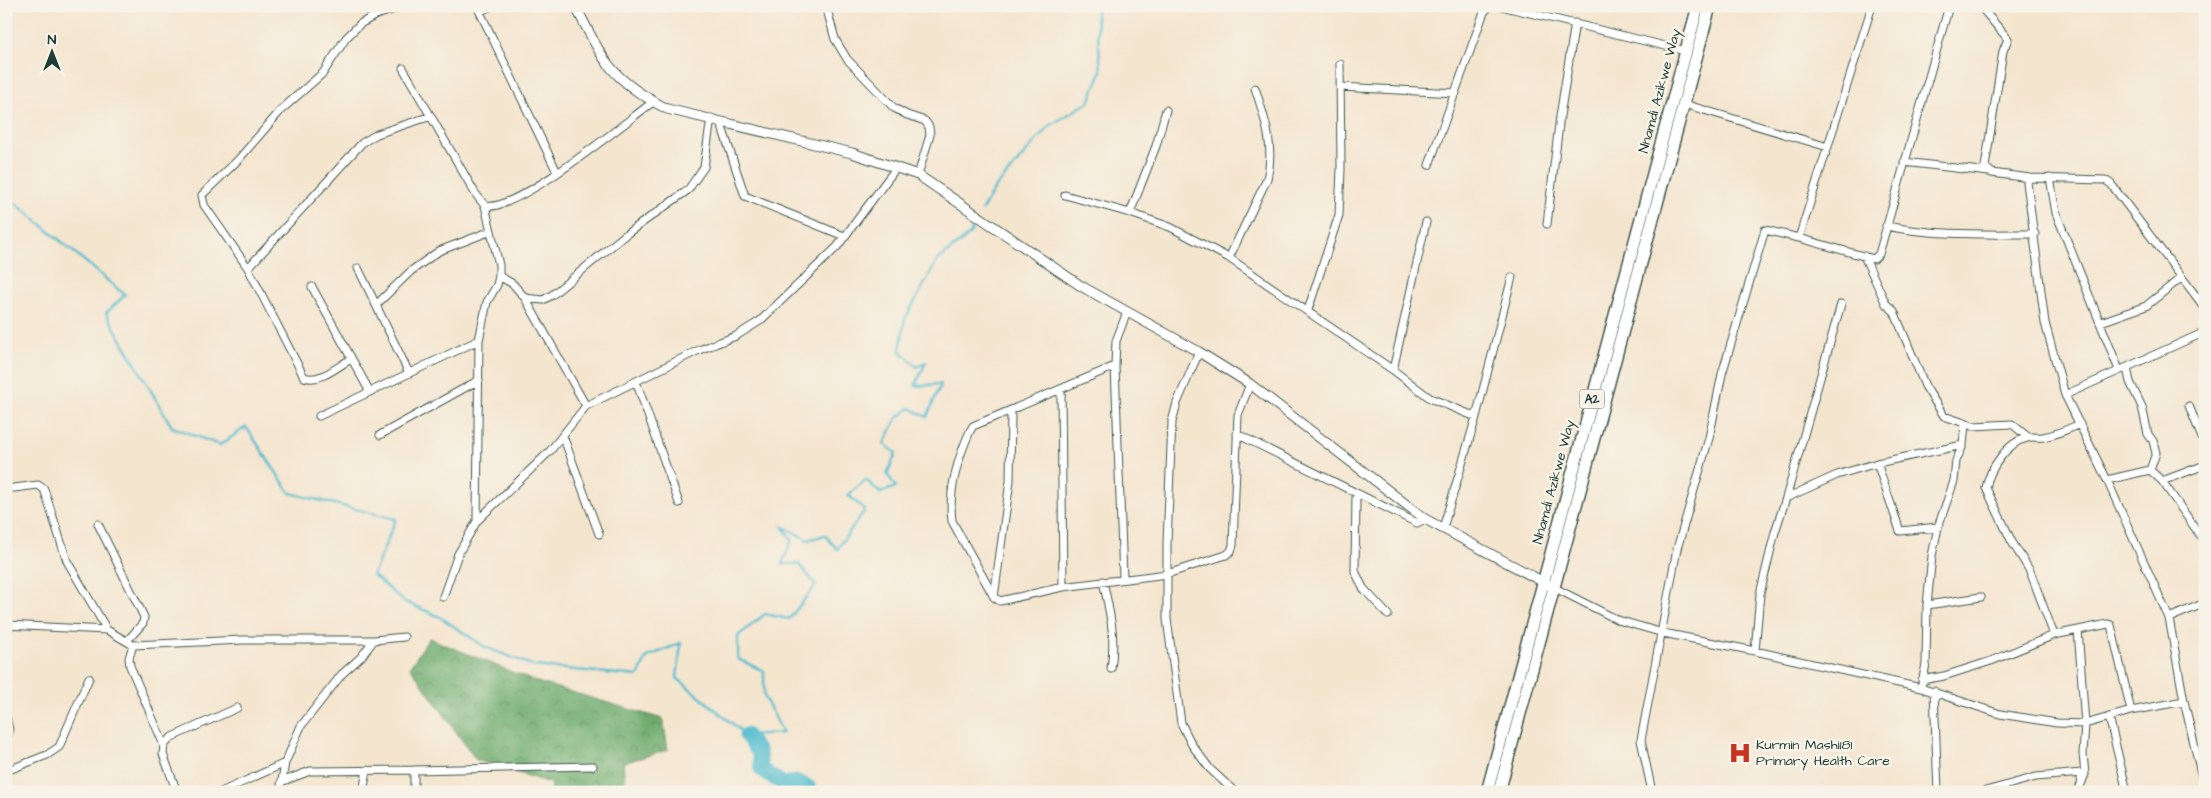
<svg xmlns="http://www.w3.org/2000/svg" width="2211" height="798" viewBox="0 0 2211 798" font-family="'Architects Daughter',sans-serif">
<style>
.forest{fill:url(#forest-crowns);stroke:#467451}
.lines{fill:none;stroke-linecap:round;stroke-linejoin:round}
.stream{stroke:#53bdcf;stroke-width:2.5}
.river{stroke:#53bdcf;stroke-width:15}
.minor-casing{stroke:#3f564b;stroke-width:9}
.tertiary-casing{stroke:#3f564b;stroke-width:11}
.trunk-casing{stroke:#3f564b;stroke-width:14}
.minor{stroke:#fff;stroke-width:7}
.tertiary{stroke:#fff;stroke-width:9}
.trunk{stroke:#fff;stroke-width:11}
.labels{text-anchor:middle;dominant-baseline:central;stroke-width:5;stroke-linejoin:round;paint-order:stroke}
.shield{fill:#f7f3e8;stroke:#60746a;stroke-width:1}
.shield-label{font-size:12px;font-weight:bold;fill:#1f3d34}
.street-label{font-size:14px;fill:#1f3d34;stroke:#f7f3e8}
.poi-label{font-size:14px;fill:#1f3d34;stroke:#f7f3e8;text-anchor:start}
</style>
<defs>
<pattern id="forest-crowns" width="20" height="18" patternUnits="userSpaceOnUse" patternTransform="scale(1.25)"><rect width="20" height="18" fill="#6eac6e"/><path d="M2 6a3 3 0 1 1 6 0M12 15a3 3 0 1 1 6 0" fill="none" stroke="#5a8d5b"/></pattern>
</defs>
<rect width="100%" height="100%" fill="#f7f3e8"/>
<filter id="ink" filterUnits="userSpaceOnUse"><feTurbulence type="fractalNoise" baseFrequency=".02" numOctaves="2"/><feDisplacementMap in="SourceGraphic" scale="10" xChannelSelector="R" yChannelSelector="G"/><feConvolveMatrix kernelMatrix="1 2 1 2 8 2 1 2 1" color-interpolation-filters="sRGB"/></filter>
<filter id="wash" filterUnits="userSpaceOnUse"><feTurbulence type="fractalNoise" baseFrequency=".0096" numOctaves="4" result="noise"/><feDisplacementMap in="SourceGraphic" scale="20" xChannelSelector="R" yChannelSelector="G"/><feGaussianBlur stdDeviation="1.12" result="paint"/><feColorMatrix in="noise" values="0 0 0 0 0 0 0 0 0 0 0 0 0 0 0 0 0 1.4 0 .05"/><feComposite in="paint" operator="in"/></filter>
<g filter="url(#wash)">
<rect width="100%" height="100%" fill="#f4e5cf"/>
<path class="forest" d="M 429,638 L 534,681 L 663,719 L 668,750 L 623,763 L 626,792 L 551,792 L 550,783 L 476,760 L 410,667 Z"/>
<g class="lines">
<path class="stream" d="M 6,195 L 125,295 L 106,313 L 172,427 L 220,445 L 246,427 L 290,493 L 396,519 L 373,575 L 403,601 L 440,617 L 485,647 L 534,666 L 638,676 L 647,657 L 681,643 L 677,678 L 746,735 L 783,733 L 764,696 L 764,671 L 738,659 L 738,636 L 765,614 L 789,619 L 816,585 L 799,564 L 782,564 L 792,540 L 782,526 L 808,540 L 825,535 L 837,549 L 865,510 L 848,495 L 866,480 L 880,493 L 896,487 L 887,474 L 896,453 L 884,444 L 897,418 L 910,408 L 927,417 L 941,384 L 915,386 L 926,362 L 917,367 L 900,350 L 905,319 L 937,261 L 970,234 L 973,226
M 982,210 L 995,188 L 1049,126 L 1089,102 L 1101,71 L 1096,14 L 1098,6"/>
<path class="river" d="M 746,735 L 759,753 L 761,769 L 783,784 L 798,782 L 808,787 L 807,792"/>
</g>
</g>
<g filter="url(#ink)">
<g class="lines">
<defs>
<path id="minor" d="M 405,6 L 376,15 L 360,24 L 346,38 L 323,73 L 282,109 L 238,160 L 202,195 L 204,205 L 248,268 L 362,143 L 377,134 L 431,116
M 477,6 L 557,172
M 826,6 L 835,39 L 847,59 L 894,108 L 907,115 L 925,121 L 929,127 L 930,135 L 918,175
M 1501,6 L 1686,51
M 1872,6 L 1799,238 L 1874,259 L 1879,254 L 1949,6
M 1980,6 L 2008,39 L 2003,51 L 1985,167 L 1992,173 L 2030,178 L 2027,182 L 2045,323 L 2065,395 L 2107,480 L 2169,618 L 2184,701 L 2205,790
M 481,11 L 491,6
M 403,68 L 475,193 L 485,206 L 499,265 L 499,276 L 497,285 L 487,302 L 479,340 L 477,521
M 1340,87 L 1456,93
M 1684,104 L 1828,147
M 720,121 L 745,196 L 844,236
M 1904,162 L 1989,172
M 1429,165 L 1484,12 L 1490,6
M 2030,178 L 2105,180 L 2111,184 L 2205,308
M 2050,178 L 2056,213 L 2119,370 L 2127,368 L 2130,382 L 2142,407 L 2148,434 L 2153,441 L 2156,453 L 2150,470
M 1065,195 L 1130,213 L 1170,227 L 1229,258 L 1393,370
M 485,206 C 516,213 624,123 653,102
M 1130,213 L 1156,146 L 1166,110
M 1426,222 L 1393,370 L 1430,398 L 1476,417
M 1547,224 L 1560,116 L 1575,23
M 1886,226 C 1936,236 1985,234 2035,234
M 1864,256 L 1886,304 L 1894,311 L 1925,386 L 1944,416 L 1973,426 L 2012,424 L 2028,437
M 1229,258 L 1267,179 C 1275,147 1265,119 1255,88
M 248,268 L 304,377 C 320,383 338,366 351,359
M 358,268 L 409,373
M 499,276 L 513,284 L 525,298 L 543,300 L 552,295 L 625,235 L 688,190 L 704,167 L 711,118
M 312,287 L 370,392
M 525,298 L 586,406
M 376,305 L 411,271 L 439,251 L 491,231
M 1308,310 L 1339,215 L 1341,169 L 1340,64
M 2101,322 L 2146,306 L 2182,277
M 1199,352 L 1177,403 L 1172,422 L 1167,543 L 1167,619 L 1181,723 L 1192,745 L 1210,769 L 1235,792
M 1115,366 L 973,426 L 970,431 C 958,458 948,490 952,521 L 994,597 L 1000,601 L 1063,587 L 1167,574 L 1226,555 L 1231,551 L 1233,545 L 1238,415 L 1250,384
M 636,381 L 679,503
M 1061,389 L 1063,587
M 2065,395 L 2205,332
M 2189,406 L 2205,445
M 319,416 L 479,340
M 1237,434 L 1417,523 L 1425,519
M 380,435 L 479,380
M 563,436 L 599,534
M 1877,463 L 1900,531 L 1938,527
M 2107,480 L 2150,470 L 2162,481 L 2200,535 L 2205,534
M 2162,481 L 2205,465
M 6,489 L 38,485 L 44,489 L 67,561 L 107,630 L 133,645 L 243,640 L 374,640
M 1356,494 L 1355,571 L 1363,588 L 1388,615
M 1786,498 L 1837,475 L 1877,463 L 1963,445
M 98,524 L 144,617 L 143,623 L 127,641
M 1443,528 L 1476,417 L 1512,277
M 1123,578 L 1115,366 L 1116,341 L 1127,312
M 1103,581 C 1110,614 1116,635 1111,669
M 1555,588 L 1618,620 L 1663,633 L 1755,651 L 1921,688 L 2000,714 L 2057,723 L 2085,724 L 2131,711 L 2184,701
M 443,597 L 458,554 L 477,521 L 550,451 L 586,406 L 699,350 L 736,336 L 760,321 L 837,247 L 896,168
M 994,597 L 1010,481 L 1011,412
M 1927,605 L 1981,597
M 2169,618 L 2205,603
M 6,625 L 107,630
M 2078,630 L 2085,724 L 2083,754 L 2085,774 L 2078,792
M 2054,635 L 2030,571 L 2012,542 L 1986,488 C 1989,470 2007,442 2027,438 C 2032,436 2037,438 2043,437 C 2056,435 2068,429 2080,424
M 133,645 L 129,658 L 130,666 L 164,745
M 1755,651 L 1760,594 L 1775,532 L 1786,498 L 1841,304
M 1922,680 L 1944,676 L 1991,661 L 2054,635 L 2108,624 L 2111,625 L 2131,711
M 1922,683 L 1926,664 L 1927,605 L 1932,556 L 1938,527 L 1954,481 L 1956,461 L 1963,445 L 1965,424
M 1934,691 L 1938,792
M 6,715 L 9,731 L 6,739
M 2109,717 L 2127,792
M 414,770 L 593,766
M 6,771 L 47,755 L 59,747 L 89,678
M 281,782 L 310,771 L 414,770 L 414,792
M 177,792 L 163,754 L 164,745 L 172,737 L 237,708
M 221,792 L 285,763
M 280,792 L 285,763 L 301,726 L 342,674 L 361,657 L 374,640 L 404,637
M 363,792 L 367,770
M 1652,792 L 1641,740 L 1677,549 L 1709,438 L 1722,374 L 1765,230 L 1799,238
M 1982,792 L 2036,777 L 2082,773 L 2081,779"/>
<path id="tertiary" d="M 575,6 C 586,25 595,47 608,64 C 623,84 645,97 667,109 L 852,153 L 918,175 L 1081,286 L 1199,352 L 1250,384 L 1425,519 L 1549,585"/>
<path id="trunk" d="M 1487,792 L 1698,6
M 1499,792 L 1710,6"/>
</defs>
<use href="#minor" class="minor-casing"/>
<use href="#tertiary" class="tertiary-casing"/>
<use href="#trunk" class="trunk-casing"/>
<use href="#minor" class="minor"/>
<use href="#tertiary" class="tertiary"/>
<use href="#trunk" class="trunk"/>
</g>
</g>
<defs>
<symbol id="hospital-bare" viewBox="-9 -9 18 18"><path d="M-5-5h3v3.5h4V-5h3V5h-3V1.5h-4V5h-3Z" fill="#c8321e" stroke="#f7f3e8" stroke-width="2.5" paint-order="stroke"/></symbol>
</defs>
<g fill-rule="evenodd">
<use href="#hospital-bare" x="1724" y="737" width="32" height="32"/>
</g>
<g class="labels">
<rect class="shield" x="1579.5" y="389.5" width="25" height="19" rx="4"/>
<g class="shield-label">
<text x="1592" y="399">A2</text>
</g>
<g class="street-label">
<text transform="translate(1660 91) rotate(-75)">Nnamdi Azikwe Way</text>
<text transform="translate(1554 482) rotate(-75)">Nnamdi Azikwe Way</text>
</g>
<g class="poi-label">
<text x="1756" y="745">Kurmin Mashi181<tspan x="1756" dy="16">Primary Health Care</tspan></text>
</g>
</g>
<rect width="2211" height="798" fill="none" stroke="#f7f3e8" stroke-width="25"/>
<g transform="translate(52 52)" stroke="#f7f3e8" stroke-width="4" paint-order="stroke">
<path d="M0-4L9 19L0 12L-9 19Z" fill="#1f3d34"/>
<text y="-8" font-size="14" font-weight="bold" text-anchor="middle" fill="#1f3d34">N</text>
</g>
</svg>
